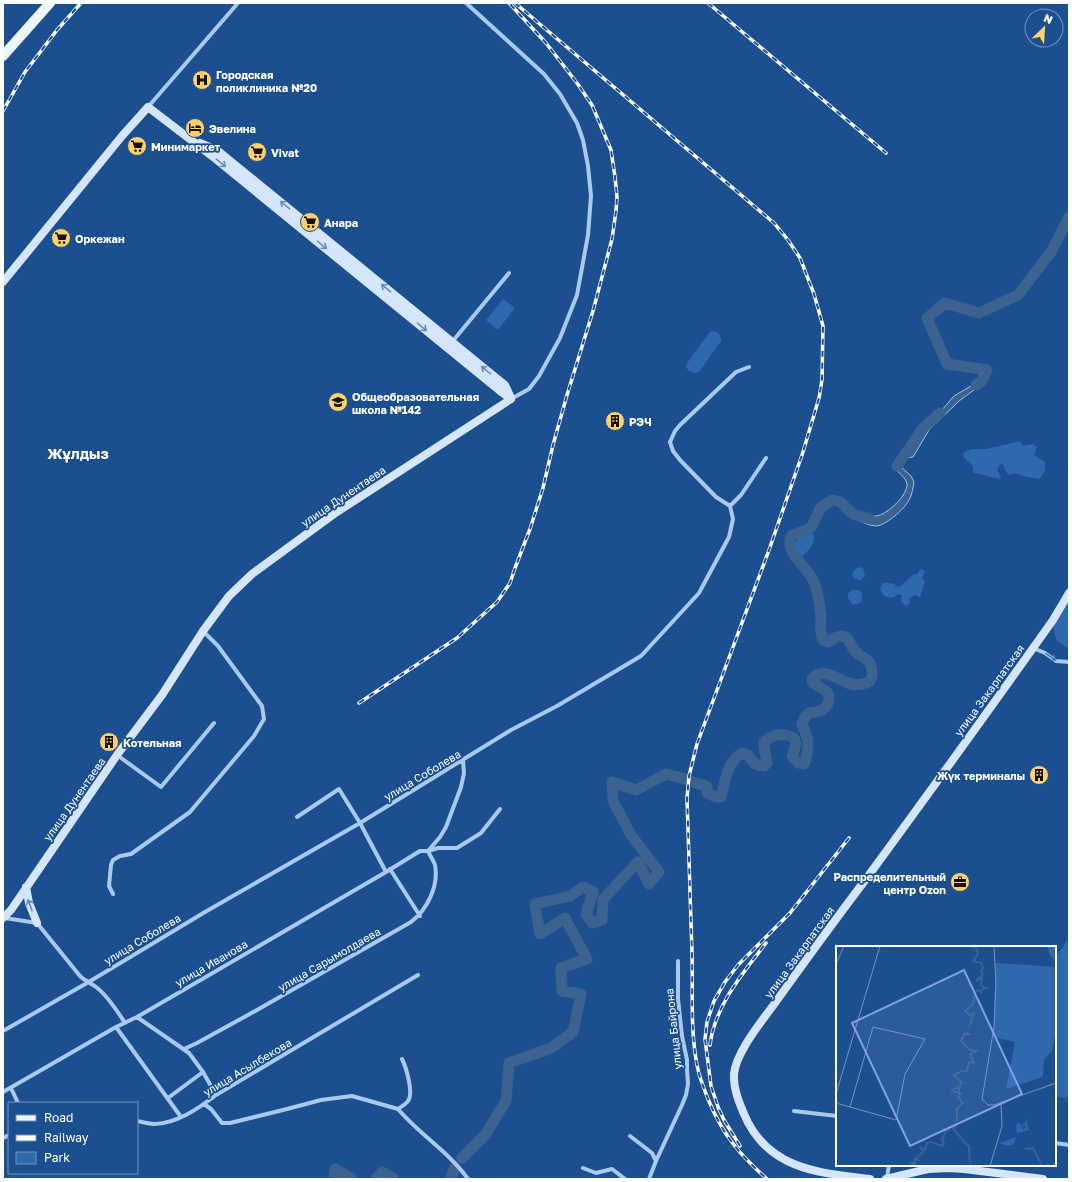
<svg xmlns="http://www.w3.org/2000/svg" width="1072" height="1182" viewBox="0 0 1072 1182" font-family="'Golos Text',sans-serif">
<style>
.green{fill:#2e69ad}
.water{fill:#3c6290;stroke:#9cc4f0}
.lines{fill:none;stroke-linecap:round;stroke-linejoin:round}
.river{stroke:#3c6290;stroke-width:11}
.street{stroke:#a9c9ee;stroke-width:4}
.secondary{stroke:#d6e6fa;stroke-width:8}
.primary{stroke:#f0f6ff;stroke-width:10}
.rail-casing{stroke:#fff;stroke-width:3.5}
.rail{stroke:#1b4f8f;stroke-width:2;stroke-dasharray:6;stroke-linecap:butt}
.oneway{stroke:#668bba}
.oneway2{stroke:#4674ac}
.labels{text-anchor:middle;dominant-baseline:central;stroke-width:3.5;stroke-linejoin:round;paint-order:stroke}
.poi-label{font-size:11px;font-weight:bold;fill:#fff;stroke:#1b4f8f;text-anchor:start}
.street-label{font-size:11px;fill:#fff;stroke:#1b4f8f}
.district-label{font-size:15px;font-weight:bold;fill:#fff;stroke:#1b4f8f}
.inset-river{fill:none;stroke:#3c6290;stroke-width:2}
.inset-road{fill:none;stroke:#7695bc;stroke-width:1}
.view{fill:#839eea;fill-opacity:0.15;stroke:#839eea;stroke-width:2}
.inset-edge{fill:none;stroke:#fff;stroke-width:2}
</style>
<rect width="100%" height="100%" fill="#1b4f8f"/>
<path class="green" d="M 503,299 L 515,308 L 498,330 L 486,320 Z
M 714,331 C 719,333 721,335 721,341 L 699,372 L 694,373 L 688,370 L 686,367 L 687,363 L 710,332 Z
M 1020,441 L 1023,446 L 1032,444 L 1037,447 L 1034,455 L 1045,462 L 1045,471 L 1039,479 L 1023,476 L 1015,473 L 1008,475 L 1002,464 L 997,468 L 1001,479 C 991,478 983,474 973,473 L 973,466 L 964,457 L 963,453 L 972,449 L 987,449 Z
M 806,534 L 813,534 C 817,543 808,550 802,557 L 798,556 L 794,550 C 794,541 797,538 806,534 Z
M 858,567 L 863,568 L 865,576 L 861,580 L 855,579 L 852,575 L 854,570 Z
M 921,569 L 925,571 L 922,578 L 925,581 L 920,597 L 915,595 L 909,598 L 911,603 L 906,606 L 901,602 L 902,596 L 900,594 L 891,598 L 884,596 L 880,589 L 883,583 C 890,582 893,583 899,587 L 913,575 L 917,574 Z
M 852,590 L 859,590 L 862,594 L 862,599 L 860,603 L 853,605 L 848,598 L 848,593 Z
M 1069,598 L 1069,649 L 1056,640 L 1053,626 Z
M 1069,938 L 1069,1098 L 1055,1097 L 1055,958 Z"/>
<path class="water" d="M 980,374 L 989,375 L 986,381 L 959,401 L 929,430 L 913,457 L 907,458 L 902,461 L 901,467 L 911,476 L 914,482 C 913,488 912,495 909,500 C 905,509 884,527 875,526 C 867,525 860,521 854,518 L 857,513 C 863,514 870,517 876,516 C 887,515 908,495 907,484 C 906,478 899,473 895,469 L 896,463 L 900,457 L 908,453 L 914,446 L 921,434 L 954,396 L 976,383 L 980,378 Z"/>
<g class="lines">
<path class="river" d="M 976,385 L 982,381 L 987,370 L 947,364 L 927,318 L 945,303 L 979,313 L 1018,295 L 1051,252 L 1069,217
M 897,466 L 923,428 L 940,413
M 693,782 L 703,785 L 707,787 L 707,793 L 716,797 L 721,797 C 725,782 727,761 742,753 L 748,755 C 752,762 756,766 764,766 L 767,763 L 764,747 L 764,742 C 773,734 783,732 794,738 L 796,744 L 792,756 C 795,761 798,764 804,764 C 807,759 809,742 807,737 C 806,733 803,728 802,724 L 805,717 L 809,713 L 816,712 L 822,710 L 827,706 L 829,700 L 829,695 L 826,691 L 813,683 L 812,679 C 823,666 836,679 848,683 C 852,685 861,685 866,683 C 874,681 873,668 869,662 C 866,658 859,656 855,651 C 850,646 850,637 842,636 C 837,635 832,640 828,642 L 823,640 C 819,631 821,625 821,616 C 820,607 817,589 814,582 C 808,567 784,553 791,536 L 809,529 L 812,526 L 820,509 L 827,503 L 833,500 L 840,502 L 853,514 L 870,519
M 462,1158 L 485,1135 L 506,1101 L 509,1063 L 551,1048 L 573,1032 L 581,994 L 562,991 L 561,968 L 587,959 L 565,918 L 540,934 L 535,904 L 570,896 L 583,887 L 593,892 L 586,914 L 592,923 L 602,920 L 603,899 L 638,862 L 649,884 L 659,872 L 631,835 L 613,801 L 612,782 L 636,790 L 666,774 L 685,779
M 334,1179 L 335,1169 L 352,1179
M 376,1179 L 382,1172 L 394,1179
M 450,1179 L 455,1168"/>
<path class="street" d="M 466,3 L 544,74 L 560,94 L 577,123 L 583,140 L 588,166 L 591,196 L 588,235 L 577,295 L 560,338 L 539,376 L 529,389 L 511,399
M 148,107 L 238,3
M 452,342 L 509,273
M 730,506 L 716,497 L 680,460 L 673,451 L 670,442 L 675,431 L 680,425 L 736,372 L 749,367
M 1033,648 L 1045,653 L 1056,661 L 1069,662
M 117,755 L 161,787 L 214,723
M 297,817 L 339,789 L 360,823 L 386,872
M 428,851 L 440,837 L 446,827 L 461,787 L 464,773 L 463,761
M 390,869 L 420,916
M 113,894 L 109,886 L 111,865 L 113,860 L 120,856 L 131,854 L 190,812 L 254,736 L 264,719 L 262,706 L 218,646 L 203,631
M 5,918 L 37,923 L 80,976 C 85,981 91,983 96,987 C 107,995 118,1012 125,1023
M 137,1017 L 189,1053 L 203,1072 L 216,1095
M 116,1027 L 181,1117
M 3,1031 L 87,983 L 205,912 L 360,823 L 511,730 L 557,706 L 641,656 L 699,593 L 729,537 L 733,519 L 730,506 L 741,495 L 766,458
M 184,1049 L 197,1043 L 257,1010 L 411,922 C 427,910 439,886 435,865 C 434,861 430,856 428,851
M 11,1088 L 18,1103
M 3,1092 L 116,1027 L 137,1017 L 386,872 L 420,851 L 428,851 L 438,848 L 457,848 L 481,833 L 500,809
M 168,1098 L 203,1072
M 204,1104 L 211,1109 L 222,1123 L 230,1123 L 287,1109 L 321,1100 L 352,1096 L 398,1109 C 401,1107 406,1104 408,1101 C 414,1093 406,1067 402,1059
M 398,1109 C 419,1134 449,1152 468,1179
M 794,1111 L 837,1116
M 137,1121 C 143,1122 149,1124 155,1124 C 178,1123 199,1108 216,1095 L 418,975
M 630,1136 L 652,1153 L 656,1161
M 3,1138 L 9,1135
M 1055,1143 L 1069,1145
M 583,1168 L 596,1173 L 612,1169 L 625,1179
M 887,1178 L 889,1165
M 649,1179 L 656,1161 L 682,1105 L 686,1095 L 688,1084 L 687,1069 L 687,1060 L 682,1036 L 678,999 L 678,961"/>
<path class="secondary" d="M 200,143 L 217,150 L 505,385 L 511,398
M 3,282 L 122,136 L 148,107 L 212,156 L 500,391 L 511,399
M 26,887 L 29,903 L 37,923
M 3,918 L 11,910 L 117,755 L 162,695 L 203,631 L 229,596 L 252,574 L 334,514 L 511,399
M 870,1179 C 818,1173 767,1169 744,1114 C 739,1102 733,1088 734,1074 C 736,1052 762,1021 775,1003 C 805,961 835,920 866,879 C 929,793 992,706 1053,620 L 1069,593
M 886,1179 L 928,1169 L 949,1168 L 964,1169 L 1043,1179"/>
<path class="primary" d="M 3,56 L 50,3"/>
<defs>
<path id="rail" d="M 515,3 L 774,223 L 788,240 L 800,258 L 814,294 L 823,326 L 822,380 L 819,398 L 803,452 L 769,550 L 697,744 L 689,776 L 687,798 C 689,850 690,901 692,953 C 693,990 690,1028 697,1065 C 699,1076 704,1089 708,1099 C 723,1135 738,1153 767,1179
M 708,3 L 886,153
M 3,111 L 25,72 L 57,30 L 81,3
M 359,703 L 457,638 L 497,602 L 510,583 L 515,568 L 530,529 L 543,488 L 553,445 L 567,395 L 593,311 L 612,239 L 616,211 L 617,197 L 615,177 L 611,150 L 592,105 L 577,83 L 546,43 L 509,3
M 710,1045 C 715,1005 743,973 766,943
M 740,1146 L 724,1120 L 718,1107 L 711,1086 L 705,1039 L 707,1022 L 714,1001 L 725,982 L 738,965 L 790,913 L 849,838"/>
</defs>
<use href="#rail" class="rail-casing"/>
<use href="#rail" class="rail"/>
</g>
<defs><path id="oneway-shaft" d="M-6 0H5M1.5-3L5.5 0L1.5 3" fill="none" stroke-width="1.6" stroke-linecap="round" stroke-linejoin="round"/></defs>
<g class="oneway">
<use href="#oneway-shaft" transform="translate(221 163) rotate(39)"/>
<use href="#oneway-shaft" transform="translate(285 205) rotate(-141)"/>
<use href="#oneway-shaft" transform="translate(322 245) rotate(39)"/>
<use href="#oneway-shaft" transform="translate(386 288) rotate(-141)"/>
<use href="#oneway-shaft" transform="translate(422 327) rotate(39)"/>
<use href="#oneway-shaft" transform="translate(486 370) rotate(-141)"/>
<use href="#oneway-shaft" transform="translate(30 905) rotate(-110)"/>
</g>
<use class="oneway2" href="#oneway-shaft" transform="translate(1051 657) rotate(34)"/>
<defs>
<symbol id="hospital-disc" viewBox="-11 -11 22 22"><circle r="9.5" fill="#ffd166" stroke="#1b4f8f"/><path d="M-5-5h3v3.5h4V-5h3V5h-3V1.5h-4V5h-3Z" fill="#111"/></symbol>
<symbol id="hotel-disc" viewBox="-11 -11 22 22"><circle r="9.5" fill="#ffd166" stroke="#1b4f8f"/><path d="M-6-4.5h1.5V1H6V5H4.5V3h-9V5H-6ZM-4 0a1.8 1.8 0 1 1 3.6 0ZM.5 0V-2.5h3Q6-2.5 6 0Z" fill="#111"/></symbol>
<symbol id="supermarket-disc" viewBox="-11 -11 22 22"><circle r="9.5" fill="#ffd166" stroke="#1b4f8f"/><path d="M-6-5.5h2.5l.6 2H6L4.5 2H-2.5L-4.4-4H-6ZM-1.5 3.2a1.3 1.3 0 1 0 .1 0ZM3 3.2a1.3 1.3 0 1 0 .1 0Z" fill="#111"/></symbol>
<symbol id="school-disc" viewBox="-11 -11 22 22"><circle r="9.5" fill="#ffd166" stroke="#1b4f8f"/><path d="M0-5L7-2L0 1L-7-2ZM-4 1L0 2.5L4 1V4Q0 6-4 4Z" fill="#111"/></symbol>
<symbol id="building-disc" viewBox="-11 -11 22 22"><circle r="9.5" fill="#ffd166" stroke="#1b4f8f"/><path d="M-4-6H4V6H1V3H-1V6H-4ZM-2.5-4.3h1.7v1.8h-1.7ZM.8-4.3h1.7v1.8H.8ZM-2.5-1h1.7V.8h-1.7ZM.8-1h1.7V.8H.8Z" fill="#111"/></symbol>
<symbol id="office-disc" viewBox="-11 -11 22 22"><circle r="9.5" fill="#ffd166" stroke="#1b4f8f"/><path d="M-6-3h4V-5.5h4V-3h4V5H-6ZM-1-4.5V-3h2v-1.5ZM-6 0V1H6V0Z" fill="#111"/></symbol>
</defs>
<g fill-rule="evenodd">
<use href="#hospital-disc" x="191" y="69" width="22" height="22"/>
<use href="#hotel-disc" x="184" y="117" width="22" height="22"/>
<use href="#supermarket-disc" x="126" y="135" width="22" height="22"/>
<use href="#supermarket-disc" x="246" y="141" width="22" height="22"/>
<use href="#supermarket-disc" x="299" y="211" width="22" height="22"/>
<use href="#supermarket-disc" x="50" y="227" width="22" height="22"/>
<use href="#school-disc" x="327" y="391" width="22" height="22"/>
<use href="#building-disc" x="604" y="410" width="22" height="22"/>
<use href="#building-disc" x="98" y="731" width="22" height="22"/>
<use href="#building-disc" x="1028" y="764" width="22" height="22"/>
<use href="#office-disc" x="949" y="871" width="22" height="22"/>
</g>
<g class="labels">
<g class="poi-label">
<text x="216" y="74">Городская<tspan x="216" dy="13">поликлиника №20</tspan></text>
<text x="209" y="128">Эвелина</text>
<text x="151" y="146">Минимаркет</text>
<text x="271" y="152">Vivat</text>
<text x="324" y="222">Анара</text>
<text x="75" y="238">Оркежан</text>
<text x="352" y="396">Общеобразовательная<tspan x="352" dy="13">школа №142</tspan></text>
<text x="629" y="421">РЭЧ</text>
<text x="123" y="742">Котельная</text>
<text x="1025" y="775" text-anchor="end">Жүк терминалы</text>
<text x="946" y="876" text-anchor="end">Распределительный<tspan x="946" dy="13">центр Ozon</tspan></text>
</g>
<g class="street-label">
<text transform="translate(343 496) rotate(-34)">улица Дунентаева</text>
<text transform="translate(989 690) rotate(-54)">улица Закарпатская</text>
<text transform="translate(422 775) rotate(-31)">улица Соболева</text>
<text transform="translate(74 799) rotate(-55)">улица Дунентаева</text>
<text transform="translate(142 939) rotate(-31)">улица Соболева</text>
<text transform="translate(799 952) rotate(-54)">улица Закарпатская</text>
<text transform="translate(329 959) rotate(-30)">улица Сарымолдаева</text>
<text transform="translate(211 963) rotate(-30)">улица Иванова</text>
<text transform="translate(673 1029) rotate(-96)">улица Байрона</text>
<text transform="translate(247 1067) rotate(-31)">улица Асылбекова</text>
</g>
<g class="district-label">
<text x="78" y="453">Жұлдыз</text>
</g>
</g>
<g transform="translate(836 946)">
<rect width="220" height="220" fill="#1b4f8f"/>
<path d="M 211,0 L 220,0 L 220,16 L 214,9 ZM 160,17 L 220,21 L 220,84 L 216,105 L 208,114 L 207,131 L 170,143 L 179,96 L 157,91 ZM 190,173 L 193,184 L 181,187 L 180,178 L 184,177 L 187,184 L 190,181 L 190,179 L 187,181 L 186,179 L 189,178 ZM 180,191 L 178,198 L 172,200 L 163,197 Z" fill="#2e69ad"/>
<path class="inset-river" d="M 133,82 L 138,67 L 133,69 L 129,65 L 137,58 L 139,46 L 143,44 L 145,47 L 147,42 L 150,42 L 145,39 L 146,32 L 140,35 L 147,28 L 145,26 L 147,22 L 145,17 L 137,15 L 142,8 L 140,2 L 135,0M 127,125 L 131,125 L 133,116 L 138,117 L 134,108 L 141,105 L 134,104 L 125,95 L 128,88 L 134,88M 121,175 L 121,163 L 127,157 L 122,151 L 125,148 L 116,145 L 121,141 L 123,144 L 125,136 L 127,138 L 118,129 L 126,125M 118,184 L 133,201 L 134,220M 189,203 L 197,202 L 206,220M 80,220 L 75,217 L 79,217 L 79,213 L 82,214 L 81,211 L 87,206 L 85,202 L 89,204 L 91,197 L 96,196 L 106,200 L 108,197 L 106,193 L 110,186 L 108,183 L 113,184 L 113,181 L 117,181 L 118,184 L 121,177"/>
<path class="inset-road" d="M 158,0 L 160,37 L 158,81 L 146,153 L 152,159 L 158,159 L 220,137M 0,18 L 8,0M 0,148 L 44,0M 0,157 L 60,174 L 69,128 L 89,93M 14,161 L 37,81 L 89,93M 154,220 L 166,180 L 165,157"/>
<path class="view" d="M 128,24 L 186,148 L 74,200 L 16,77 Z"/>
<rect width="220" height="220" class="inset-edge"/>
</g>
<rect width="1072" height="1182" fill="none" stroke="#ffffff" stroke-width="8"/>
<rect x="8" y="1102" width="130" height="72" fill="#1b4f8f" stroke="#7695bc"/>
<rect x="16" y="1115" width="20" height="6" fill="#f0f6ff" stroke="#7695bc"/>
<text x="44" y="1122" font-size="12" fill="#ffffff">Road</text>
<rect x="16" y="1135" width="20" height="6" fill="#ffffff" stroke="#7695bc"/>
<text x="44" y="1142" font-size="12" fill="#ffffff">Railway</text>
<rect x="16" y="1152" width="20" height="12" fill="#2e69ad" stroke="#7695bc"/>
<text x="44" y="1162" font-size="12" fill="#ffffff">Park</text>
<g transform="translate(1044 28) rotate(25)"><circle r="19" fill="#1b4f8f" stroke="#7695bc"/>
<path d="M0-3L7 15L0 10L-7 15Z" fill="#ffd166"/>
<text y="-6" font-size="11" font-weight="bold" text-anchor="middle" fill="#ffffff">N</text>
</g>
</svg>
